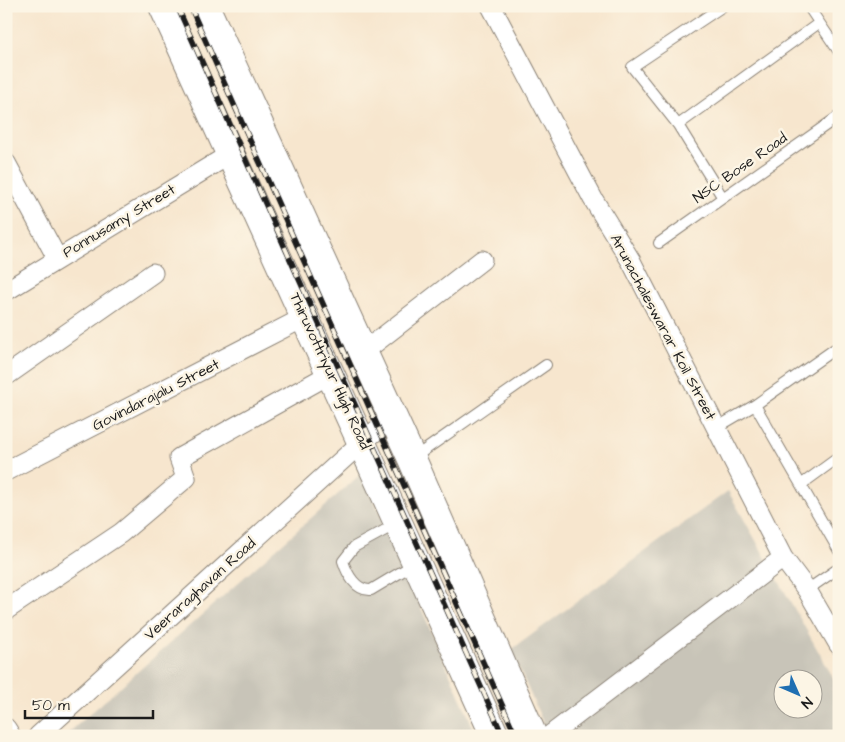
<svg xmlns="http://www.w3.org/2000/svg" width="845" height="742" viewBox="0 0 845 742" font-family="'Architects Daughter',sans-serif">
<style>
.industrial{fill:#c8c4b8;fill-rule:evenodd}
.lines{fill:none;stroke-linecap:round;stroke-linejoin:round}
.lane-casing{stroke:#8a8175;stroke-width:12}
.street-casing{stroke:#8a8175;stroke-width:21}
.secondary-casing{stroke:#8a8175;stroke-width:30}
.lane{stroke:#fff;stroke-width:10}
.street{stroke:#fff;stroke-width:19}
.secondary{stroke:#fff;stroke-width:28}
.rail-casing{stroke:#1c1c1c;stroke-width:5.5}
.rail{stroke:#fcf5e5;stroke-width:4;stroke-dasharray:11;stroke-linecap:butt}
.labels{text-anchor:middle;dominant-baseline:central;stroke-width:5;stroke-linejoin:round;paint-order:stroke}
.street-label{font-size:15px;fill:#1c1c1c;stroke:#fcf5e5}
</style>
<rect width="100%" height="100%" fill="#fcf5e5"/>
<filter id="ink" filterUnits="userSpaceOnUse"><feTurbulence type="fractalNoise" baseFrequency=".02" numOctaves="2"/><feDisplacementMap in="SourceGraphic" scale="10" xChannelSelector="R" yChannelSelector="G"/><feConvolveMatrix kernelMatrix="1 2 1 2 8 2 1 2 1" color-interpolation-filters="sRGB"/></filter>
<filter id="wash" filterUnits="userSpaceOnUse"><feTurbulence type="fractalNoise" baseFrequency=".0096" numOctaves="4" result="noise"/><feDisplacementMap in="SourceGraphic" scale="20" xChannelSelector="R" yChannelSelector="G"/><feGaussianBlur stdDeviation="1.12" result="paint"/><feColorMatrix in="noise" values="0 0 0 0 0 0 0 0 0 0 0 0 0 0 0 0 0 1.4 0 .05"/><feComposite in="paint" operator="in"/></filter>
<g filter="url(#wash)">
<rect width="100%" height="100%" fill="#f7e6ce"/>
<path class="industrial" d="M 362,473 L 477,736 L 65,736 Z
M 728,491 L 839,688 L 839,736 L 549,736 L 511,650 ZM 782,680 L 812,680 L 812,710 L 782,710 Z"/>
</g>
<g filter="url(#ink)">
<g class="lines">
<defs>
<path id="lane" d="M 723,6 L 632,67 L 678,125 L 723,198
M 808,6 L 839,52
M 678,125 L 819,23
M 659,243 L 839,116
M 755,405 L 839,551
M 716,428 L 755,405 L 839,346
M 412,459 L 546,365
M 802,484 L 839,457
M 398,523 L 354,547 L 343,561 C 347,574 356,591 371,590 L 416,563
M 807,590 L 839,568"/>
<path id="street" d="M 491,6 L 593,199 L 631,261 L 783,558 L 807,590 L 839,645
M 6,163 L 57,258
M 6,291 L 232,153
M 362,353 L 482,260
M 6,376 L 153,273
M 6,471 L 305,317
M 6,610 L 121,533 L 186,478 L 179,458 L 330,374
M 6,728 L 11,736
M 38,736 L 362,442 L 392,418
M 549,736 L 783,558"/>
<path id="secondary" d="M 163,6 L 495,736
M 205,6 L 412,459 L 533,736"/>
</defs>
<use href="#lane" class="lane-casing"/>
<use href="#street" class="street-casing"/>
<use href="#secondary" class="secondary-casing"/>
<use href="#lane" class="lane"/>
<use href="#street" class="street"/>
<use href="#secondary" class="secondary"/>
<defs>
<path id="rail" d="M 177,6 L 503,736
M 190,6 L 516,736"/>
</defs>
<use href="#rail" class="rail-casing"/>
<use href="#rail" class="rail"/>
</g>
</g>
<g class="labels">
<g class="street-label">
<text transform="translate(740 168) rotate(-35)">NSC Bose Road</text>
<text transform="translate(119 221) rotate(-31)">Ponnusamy Street</text>
<text transform="translate(663 327) rotate(62)">Arunachaleswarar Koil Street</text>
<text transform="translate(330 371) rotate(65)">Thiruvottriyur High Road</text>
<text transform="translate(156 395) rotate(-27)">Govindarajalu Street</text>
<text transform="translate(200 589) rotate(-42)">Veeraraghavan Road</text>
</g>
</g>
<rect width="845" height="742" fill="none" stroke="#fcf5e5" stroke-width="25"/>
<g transform="translate(798 694) rotate(135)"><circle r="24" fill="#fcf5e5" stroke="#a29e95"/>
<path d="M0-4L9 19L0 12L-9 19Z" fill="#1f6fb2"/>
<text y="-8" font-size="14" font-weight="bold" text-anchor="middle" fill="#1c1c1c">N</text>
</g>
<path d="M25 710v8h128v-8" fill="none" stroke="#1c1c1c" stroke-width="2.5"/>
<text x="32" y="710" font-size="15" fill="#1c1c1c" stroke="#fcf5e5" stroke-width="4" paint-order="stroke">50 m</text>
</svg>
